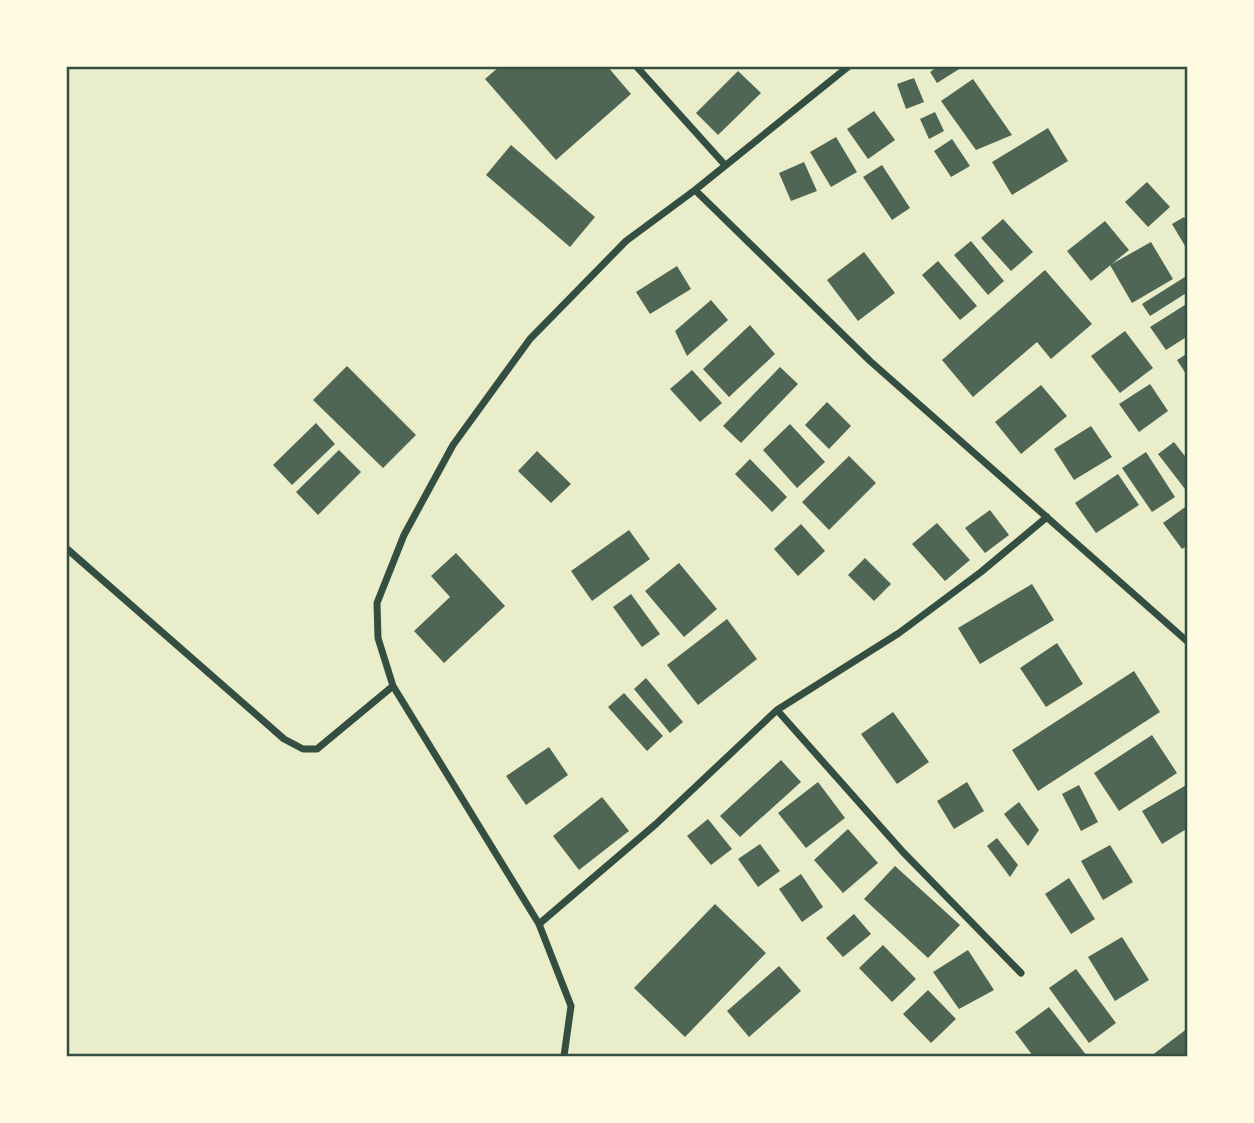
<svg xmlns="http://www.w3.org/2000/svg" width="1254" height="1123" viewBox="0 0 1254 1123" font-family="'PT Sans',sans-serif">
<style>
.building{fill:#4f6655}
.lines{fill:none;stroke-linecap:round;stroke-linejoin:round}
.minor{stroke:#344e41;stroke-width:7}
.neatline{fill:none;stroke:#344e41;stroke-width:2.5}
</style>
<rect width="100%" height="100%" fill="#e9edc9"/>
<path class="building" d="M 500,66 L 607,66 L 631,94 L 556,160 L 485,79 Z
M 939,66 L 964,66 L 937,83 L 930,72 Z
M 738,71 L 761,93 L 718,135 L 696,113 Z
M 914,78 L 924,102 L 906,109 L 897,84 Z
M 973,79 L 1012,135 L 976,150 L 941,101 Z
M 874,111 L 895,140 L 868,159 L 847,129 Z
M 935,112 L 944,131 L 929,139 L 920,119 Z
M 1048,128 L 1068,161 L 1012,195 L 992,162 Z
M 836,137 L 857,172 L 831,187 L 810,152 Z
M 952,139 L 970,166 L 951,177 L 934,151 Z
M 511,145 L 595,217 L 570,247 L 486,175 Z
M 804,162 L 817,191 L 791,201 L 779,173 Z
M 882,165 L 910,208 L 892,220 L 863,177 Z
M 1147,182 L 1170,207 L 1148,227 L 1125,202 Z
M 1184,217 L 1188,223 L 1188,251 L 1172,224 Z
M 1003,219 L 1033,252 L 1011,271 L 981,238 Z
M 1105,221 L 1129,250 L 1091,281 L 1067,251 Z
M 971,241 L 1004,281 L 988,295 L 954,255 Z
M 1151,242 L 1173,279 L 1132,303 L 1110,265 Z
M 864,252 L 895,293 L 858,321 L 827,280 Z
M 938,261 L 977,306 L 960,320 L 922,275 Z
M 677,266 L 691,289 L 650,314 L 636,292 Z
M 1045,270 L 1092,324 L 1051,359 L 1037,342 L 973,397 L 942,360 Z
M 1188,275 L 1188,292 L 1150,316 L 1142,304 Z
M 711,300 L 728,320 L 687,356 L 675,331 Z
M 1188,303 L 1188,336 L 1166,350 L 1150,327 Z
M 750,325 L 775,354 L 729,397 L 703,369 Z
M 1125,331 L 1153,368 L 1120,393 L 1091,356 Z
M 1188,353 L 1188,377 L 1177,360 Z
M 347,366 L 416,435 L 383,468 L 313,400 Z
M 780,367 L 798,384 L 741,443 L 723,426 Z
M 692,370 L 722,403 L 700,422 L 670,389 Z
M 1150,384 L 1168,411 L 1139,432 L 1119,404 Z
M 1041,385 L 1067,416 L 1021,454 L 995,422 Z
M 827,402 L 851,426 L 829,449 L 805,425 Z
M 316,423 L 335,444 L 292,485 L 273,465 Z
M 790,424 L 825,462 L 797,488 L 763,450 Z
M 1091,426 L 1112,457 L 1074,480 L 1054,449 Z
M 1174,442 L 1188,460 L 1188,487 L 1185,489 L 1158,454 Z
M 339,450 L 361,472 L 318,515 L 296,492 Z
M 537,451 L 571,484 L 551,503 L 518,471 Z
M 1146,452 L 1175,497 L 1152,512 L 1122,468 Z
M 849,456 L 876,483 L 829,530 L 802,502 Z
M 750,459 L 787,497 L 772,512 L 735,474 Z
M 1118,474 L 1139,505 L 1096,533 L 1075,503 Z
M 1188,505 L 1188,545 L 1182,549 L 1163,523 Z
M 990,510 L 1009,535 L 985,553 L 965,528 Z
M 937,523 L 970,560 L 945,581 L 912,544 Z
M 801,524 L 825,551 L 798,576 L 774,549 Z
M 629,530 L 650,559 L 592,601 L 571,571 Z
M 456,553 L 505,606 L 444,663 L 414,631 L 450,597 L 431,576 Z
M 865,558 L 891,584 L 874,601 L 848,575 Z
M 679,563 L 717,609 L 684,637 L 645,591 Z
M 1032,584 L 1054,620 L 980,664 L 958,628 Z
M 631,594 L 660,634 L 642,647 L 613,607 Z
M 727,619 L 757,659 L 698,705 L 667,665 Z
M 1057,643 L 1083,684 L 1046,707 L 1020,668 Z
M 1134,671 L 1160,712 L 1038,791 L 1012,750 Z
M 646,678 L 683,722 L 670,733 L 634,689 Z
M 624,693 L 663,736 L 647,751 L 608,707 Z
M 893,712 L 929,762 L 897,784 L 861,734 Z
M 1152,735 L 1177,773 L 1119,811 L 1094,773 Z
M 549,747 L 568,775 L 526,805 L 506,776 Z
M 781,760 L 801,782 L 740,837 L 720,816 Z
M 818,782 L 845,818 L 806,848 L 778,813 Z
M 967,782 L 984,811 L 954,829 L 937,801 Z
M 1188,784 L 1188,828 L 1162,844 L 1142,811 Z
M 1079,785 L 1098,822 L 1081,831 L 1062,794 Z
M 602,797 L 629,831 L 579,870 L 553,836 Z
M 1019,802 L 1039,830 L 1028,846 L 1004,814 Z
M 708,819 L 732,849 L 711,865 L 687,836 Z
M 848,829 L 878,863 L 843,893 L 814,860 Z
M 997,838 L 1018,865 L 1010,877 L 987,846 Z
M 760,844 L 780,871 L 758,887 L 738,859 Z
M 1110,845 L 1133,882 L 1103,900 L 1081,861 Z
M 895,866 L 960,925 L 928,958 L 864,899 Z
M 801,874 L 823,907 L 802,922 L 779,889 Z
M 1069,878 L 1095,919 L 1071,934 L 1045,894 Z
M 715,904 L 766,953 L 685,1037 L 634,988 Z
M 854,914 L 871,934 L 843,957 L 826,938 Z
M 1122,937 L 1149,980 L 1115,1001 L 1088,957 Z
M 883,945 L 916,979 L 892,1002 L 859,968 Z
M 968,950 L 994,990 L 959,1009 L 933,972 Z
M 779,966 L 801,991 L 749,1037 L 727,1011 Z
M 1076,969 L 1116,1023 L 1089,1043 L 1049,988 Z
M 928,990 L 956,1019 L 931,1043 L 903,1014 Z
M 1049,1007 L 1087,1056 L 1033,1056 L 1015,1032 Z
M 1188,1028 L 1188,1056 L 1151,1056 Z"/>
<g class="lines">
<path class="minor" d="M 636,66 L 725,165
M 695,190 L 870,361 L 1188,642
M 66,548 L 284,739 L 303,749 L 317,749 L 393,686
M 777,710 L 903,852 L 1021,973
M 539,924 L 656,824 L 777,710 L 899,633 L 981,572 L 1047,517
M 564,1056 L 571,1006 L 539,924 L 393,686 L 378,638 L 377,603 L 404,535 L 453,445 L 530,339 L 626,241 L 695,190 L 849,66"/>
</g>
<rect width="1254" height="1123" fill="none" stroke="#fefae0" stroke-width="136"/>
<rect x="68" y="68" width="1118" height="987" class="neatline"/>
</svg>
